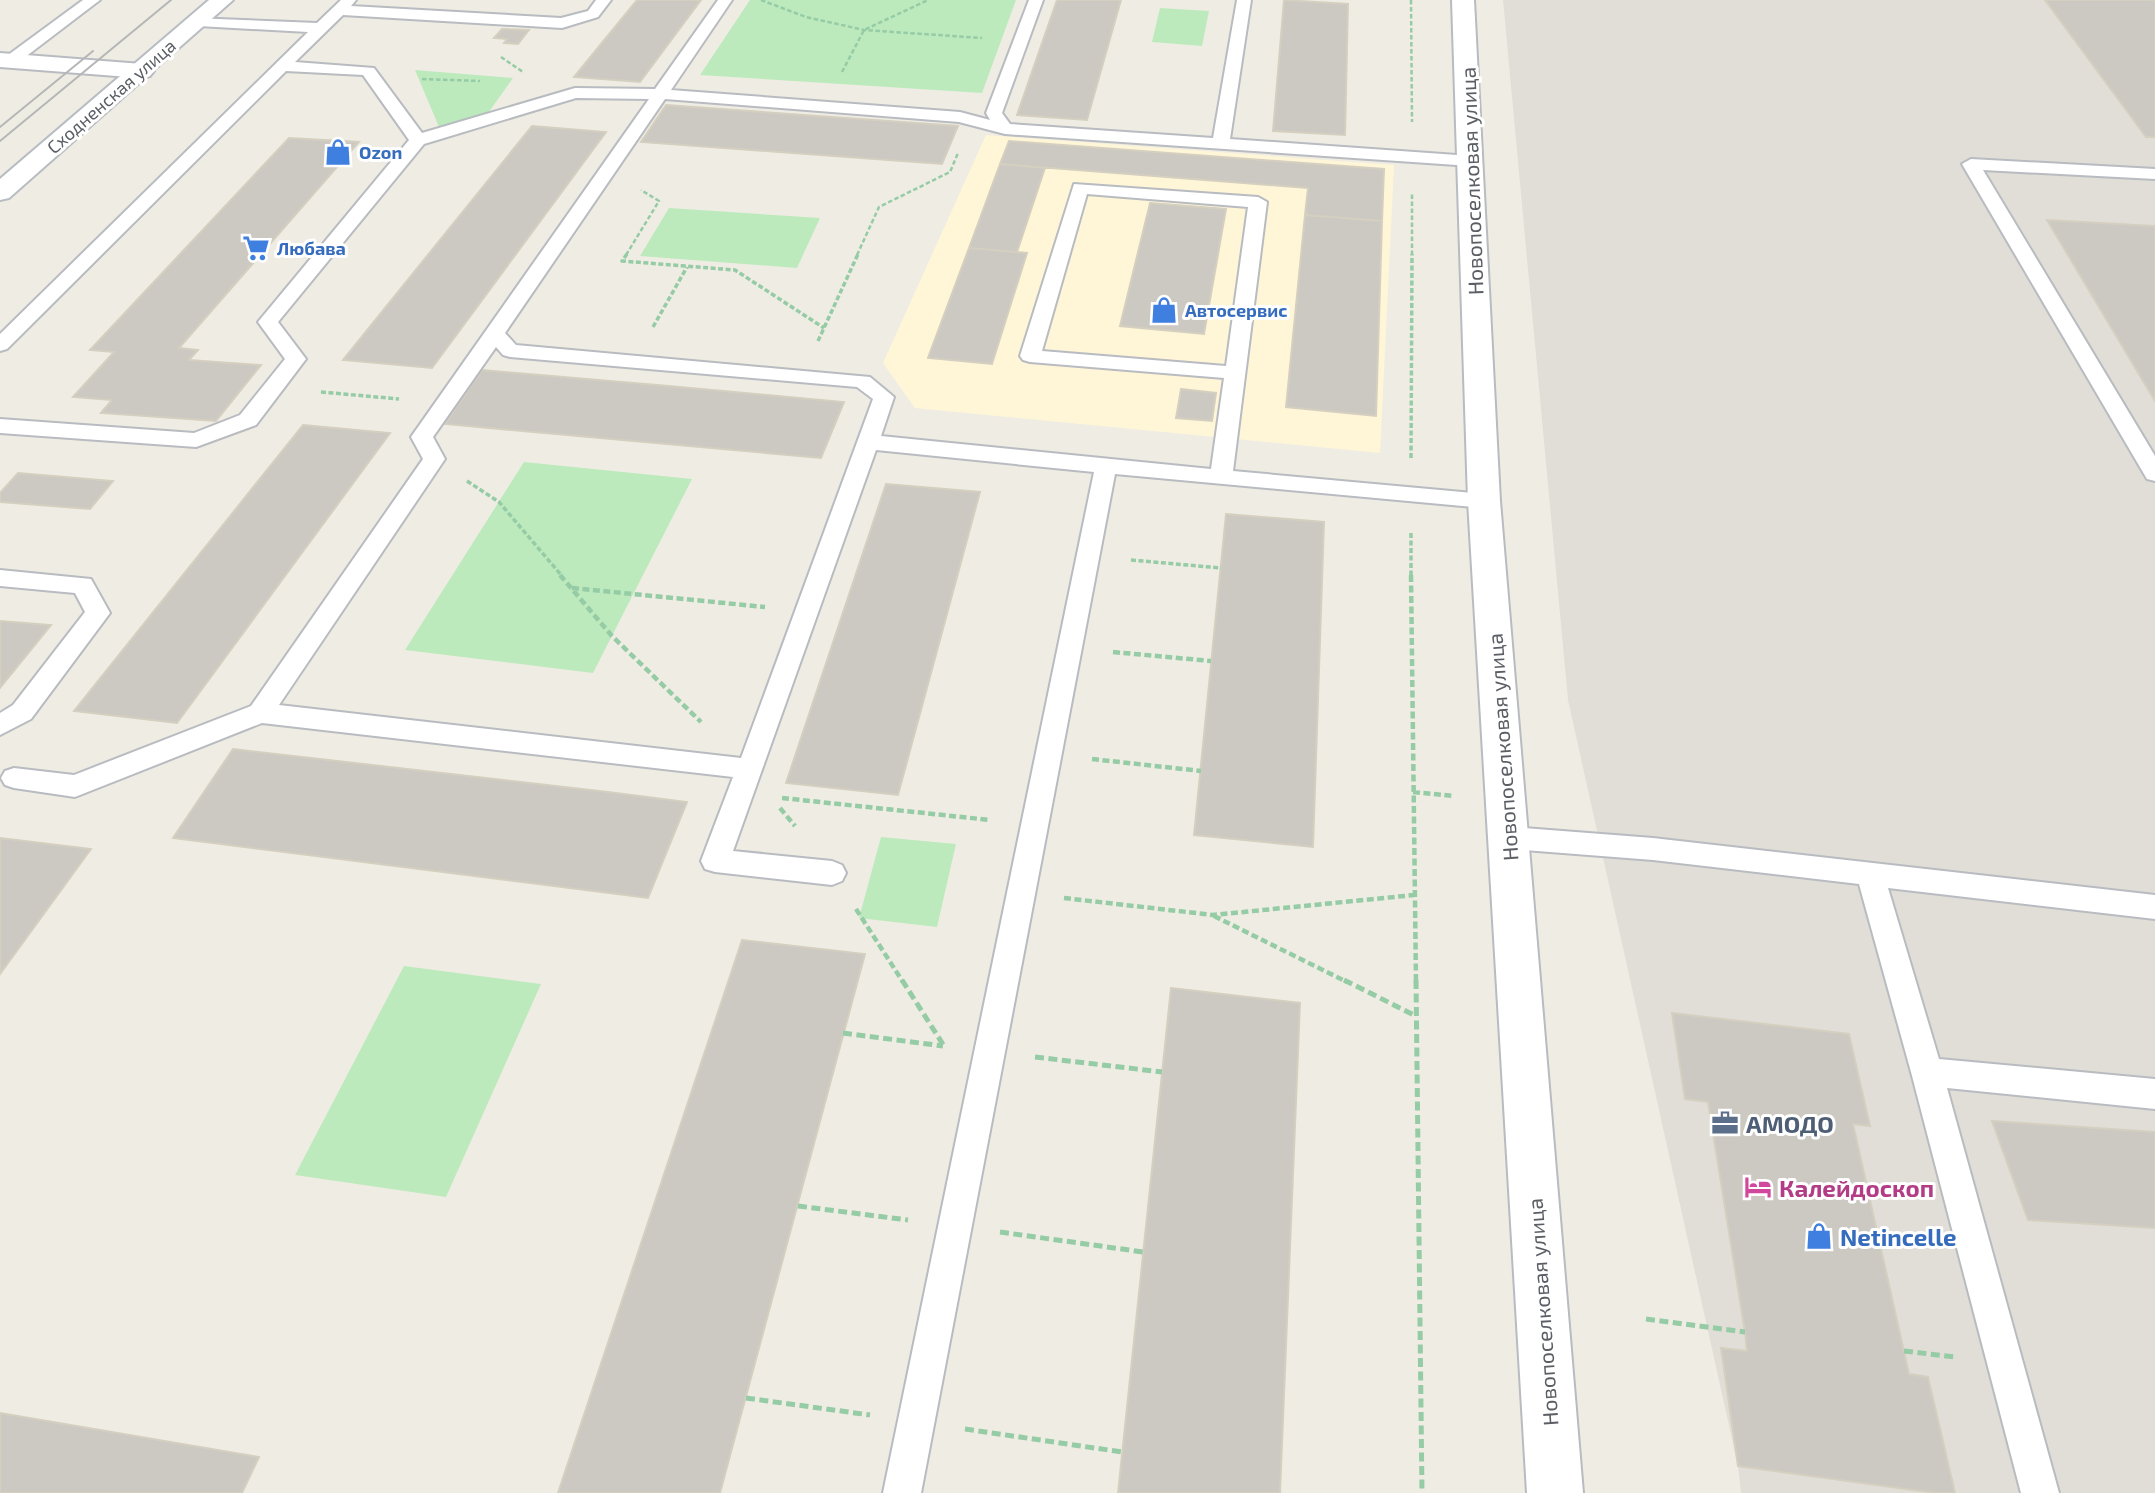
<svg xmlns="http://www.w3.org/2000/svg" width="2155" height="1493" viewBox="0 0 2155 1493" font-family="'Exo 2',sans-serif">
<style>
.commercial{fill:#fff6d8}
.industrial{fill:#e0ded7}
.green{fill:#bceabd}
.building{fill:#ccc9c2;stroke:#d5cfc0;stroke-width:2}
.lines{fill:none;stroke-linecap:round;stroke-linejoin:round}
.lane-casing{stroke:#b8bbc0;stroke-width:4}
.street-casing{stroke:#b8bbc0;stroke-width:4}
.secondary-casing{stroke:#b8bcc3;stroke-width:4}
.path-far3{stroke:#95cba5;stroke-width:2.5;stroke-dasharray:4.5 2.5;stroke-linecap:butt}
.path-far2{stroke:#95cba5;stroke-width:3.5;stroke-dasharray:5 2.5;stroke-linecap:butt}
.path-far1{stroke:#95cba5;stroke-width:4.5;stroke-dasharray:7 3.5;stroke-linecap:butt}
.path{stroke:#95cba5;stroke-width:5;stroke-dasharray:9 4.5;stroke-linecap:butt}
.lane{fill:#fff;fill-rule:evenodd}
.street{fill:#fff;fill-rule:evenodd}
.secondary{fill:#fff;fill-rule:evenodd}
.tram{stroke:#b5b6b6;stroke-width:2}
.labels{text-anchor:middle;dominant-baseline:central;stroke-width:6;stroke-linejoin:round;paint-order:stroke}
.far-street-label{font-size:18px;fill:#5b5f65;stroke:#fff}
.far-shop-label{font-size:18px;font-weight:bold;fill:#366cbe;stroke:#fff;text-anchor:start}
.street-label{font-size:21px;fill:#5b5f65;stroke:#fff}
.near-service-label{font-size:24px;font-weight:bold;fill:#4e5e75;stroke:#fff;text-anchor:start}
.near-hotel-label{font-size:24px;font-weight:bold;fill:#b23c85;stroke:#fff;text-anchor:start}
.near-shop-label{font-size:24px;font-weight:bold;fill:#366cbe;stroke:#fff;text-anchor:start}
</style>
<rect width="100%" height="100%" fill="#efede3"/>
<path class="commercial" d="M 986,135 L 1394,165 L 1380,453 L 915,408 L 883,363 Z"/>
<path class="industrial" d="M 1503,0 L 2155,0 L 2155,1493 L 1741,1493 L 1738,1466 L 1568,700 Z"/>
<path class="green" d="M 750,0 L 1016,0 L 982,93 L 700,75 Z
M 1160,8 L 1209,11 L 1202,46 L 1152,42 Z
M 415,70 L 513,78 L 486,116 L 439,127 Z
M 669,208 L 820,218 L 797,268 L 640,256 Z
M 524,462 L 692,479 L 593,673 L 405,650 Z
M 881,837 L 956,844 L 937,927 L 859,918 Z
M 404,966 L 541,984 L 446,1197 L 295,1175 Z"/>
<path class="building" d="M 637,0 L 701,0 L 640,82 L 574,77 Z
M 1057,0 L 1121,0 L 1087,120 L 1017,115 Z
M 1284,0 L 1348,4 L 1345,135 L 1273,131 Z
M 2045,0 L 2155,0 L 2155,137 L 2146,137 Z
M 502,29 L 529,30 L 518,44 L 504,43 L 507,39 L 494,38 Z
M 666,105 L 818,116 L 958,126 L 942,164 L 641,142 Z
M 532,126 L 606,132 L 432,368 L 343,360 Z
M 289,138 L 359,142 L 179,348 L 198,350 L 189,360 L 261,365 L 216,421 L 101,413 L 112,400 L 73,397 L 114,352 L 90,350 Z
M 1009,141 L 1384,169 L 1382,221 L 1305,215 L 1308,188 L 1000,164 Z
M 1000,164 L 1045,168 L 1017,252 L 969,248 Z
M 1150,203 L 1226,209 L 1204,334 L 1120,326 Z
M 1305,215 L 1382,221 L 1376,416 L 1286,407 Z
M 2047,220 L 2155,226 L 2155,401 Z
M 969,248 L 1027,253 L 992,364 L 928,358 Z
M 482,370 L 669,386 L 844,402 L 821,458 L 445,424 Z
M 1181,389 L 1216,393 L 1212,421 L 1176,418 Z
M 303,425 L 390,433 L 177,723 L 74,711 Z
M 18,473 L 113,481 L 90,509 L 0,502 L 0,493 Z
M 886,484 L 980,492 L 898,795 L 786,783 Z
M 1226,514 L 1324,522 L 1313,847 L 1194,835 Z
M 0,621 L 51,625 L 0,688 Z
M 233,749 L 608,792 L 687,802 L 648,898 L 173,838 Z
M 0,838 L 91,849 L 0,974 Z
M 742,940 L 865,954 L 720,1493 L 558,1493 Z
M 1171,988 L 1300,1003 L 1280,1493 L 1118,1493 Z
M 1672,1013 L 1849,1034 L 1870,1126 L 1853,1124 L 1909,1374 L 1928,1377 L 1955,1493 L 1935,1493 L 1738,1466 L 1721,1348 L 1747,1351 L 1745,1332 L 1708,1102 L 1685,1099 Z
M 1992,1121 L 2155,1132 L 2155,1228 L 2028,1220 Z
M 0,1413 L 259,1457 L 242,1493 L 0,1493 Z"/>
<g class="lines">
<defs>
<path id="lane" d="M 83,0 L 100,0 L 16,64 L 4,64 L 2,61 L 4,58 Z
M 341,0 L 356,0 L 351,6 L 561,18 L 588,11 L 596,0 L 611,0 L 598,17 L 562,28 L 343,15 L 295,62 L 374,68 L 422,133 L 575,88 L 655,89 L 718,0 L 732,0 L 671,90 L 960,112 L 990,120 L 986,113 L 1029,0 L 1043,0 L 1002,113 L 1010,124 L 1213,138 L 1237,0 L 1251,0 L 1230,139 L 1471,156 L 1480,161 L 1471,166 L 1005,134 L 959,122 L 665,99 L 505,333 L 516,345 L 870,377 L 894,397 L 881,436 L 1211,469 L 1224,378 L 1030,362 L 1023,360 L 1020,356 L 1074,184 L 1258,197 L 1267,202 L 1233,471 L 1484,494 L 1492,496 L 1495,501 L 1492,506 L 1484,508 L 1115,474 L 921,1493 L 883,1493 L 1094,472 L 876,450 L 733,851 L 832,861 L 842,865 L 846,873 L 842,881 L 832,885 L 715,872 L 705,869 L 701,861 L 733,777 L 262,723 L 75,797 L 14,788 L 5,785 L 1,778 L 5,771 L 14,768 L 74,775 L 251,706 L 423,459 L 411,437 L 649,99 L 576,98 L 424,144 L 278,322 L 306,359 L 256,425 L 196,447 L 0,433 L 0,419 L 194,433 L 240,415 L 285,359 L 258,322 L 409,140 L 363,75 L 286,71 L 7,349 L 0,351 L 0,334 L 308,32 L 198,26 L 193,24 L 190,21 L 193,18 L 317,23 ZM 1087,194 L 1248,207 L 1226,366 L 1042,351 ZM 496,347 L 503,355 L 510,357 L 857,387 L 873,399 L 741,758 L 279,705 L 445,459 L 433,437 Z
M 1971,159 L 2155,169 L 2155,179 L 1983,170 L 2155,456 L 2155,481 L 2147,479 L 2144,474 L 1962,164 Z
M 0,570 L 91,579 L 110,613 L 31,719 L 0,735 L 0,713 L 13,705 L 85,612 L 75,593 L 0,586 Z
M 1510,827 L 1653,838 L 2155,895 L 2155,919 L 1888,888 L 1939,1059 L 2155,1079 L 2155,1109 L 1947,1088 L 2059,1493 L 2021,1493 L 1911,1072 L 1859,884 L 1653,860 L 1510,849 L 1500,846 L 1496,838 L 1500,830 Z"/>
<path id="street" d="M 1452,0 L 1474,0 L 1500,501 L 1583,1493 L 1527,1493 L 1468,501 Z
M 0,53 L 142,64 L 150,66 L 154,71 L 150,76 L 142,78 L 0,67 Z"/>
<path id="secondary" d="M 209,0 L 233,0 L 9,198 L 0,200 L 0,179 Z"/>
</defs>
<use href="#lane" class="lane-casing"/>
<use href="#street" class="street-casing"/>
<use href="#secondary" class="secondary-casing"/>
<path class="path-far3" d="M 761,0 L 806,17 L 864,30 L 982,38
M 1411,0 L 1412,122
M 501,57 L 523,72
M 842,72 L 864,30 L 928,0
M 422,79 L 480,81
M 626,255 L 659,201 L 641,190
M 857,255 L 879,207 L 950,172 L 958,153
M 1412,255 L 1412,193"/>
<path class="path-far2" d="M 627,254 L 622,261 L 735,270 L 824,328
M 653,327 L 687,267
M 818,341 L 858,254
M 321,392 L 399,399
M 1411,458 L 1412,254
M 467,481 L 499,502 L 562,576
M 1411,533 L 1411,576
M 1131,560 L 1221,568"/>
<path class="path-far1" d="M 560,575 L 612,636 L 701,722
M 1411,575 L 1416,982
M 572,588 L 765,607
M 1113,652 L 1211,661
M 1092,759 L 1201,771
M 1413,792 L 1454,796
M 782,798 L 990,820
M 780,808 L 795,826
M 1064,898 L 1213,915 L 1414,895
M 856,909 L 903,982
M 1214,916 L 1347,982"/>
<path class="path" d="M 902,980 L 944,1046
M 1344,980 L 1416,1016
M 1416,980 L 1422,1493
M 843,1033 L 943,1046
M 1035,1057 L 1162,1072
M 798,1206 L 908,1220
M 1000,1232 L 1143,1252
M 1646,1319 L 1745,1332
M 1904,1351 L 1955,1357
M 746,1398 L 870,1415
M 965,1429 L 1122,1452"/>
<use href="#lane" class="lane"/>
<use href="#street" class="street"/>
<use href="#secondary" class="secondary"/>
<path class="tram" d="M 0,127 L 93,51
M 0,141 L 171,0"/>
</g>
<defs>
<symbol id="shop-bare" viewBox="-9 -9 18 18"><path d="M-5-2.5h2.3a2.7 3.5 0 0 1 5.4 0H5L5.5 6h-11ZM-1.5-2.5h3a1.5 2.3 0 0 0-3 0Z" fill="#3f7fe0" stroke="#fff" stroke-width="2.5" paint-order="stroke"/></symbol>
<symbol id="supermarket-bare" viewBox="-9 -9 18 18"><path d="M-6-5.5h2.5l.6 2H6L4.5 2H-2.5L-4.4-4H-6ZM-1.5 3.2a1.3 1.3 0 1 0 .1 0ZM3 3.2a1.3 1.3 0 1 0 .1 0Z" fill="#3f7fe0" stroke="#fff" stroke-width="2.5" paint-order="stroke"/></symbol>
<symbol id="office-bare" viewBox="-9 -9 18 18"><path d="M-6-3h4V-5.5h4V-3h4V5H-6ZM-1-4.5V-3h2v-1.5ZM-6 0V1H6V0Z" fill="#5c6f8a" stroke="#fff" stroke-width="2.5" paint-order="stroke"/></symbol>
<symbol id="hotel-bare" viewBox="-9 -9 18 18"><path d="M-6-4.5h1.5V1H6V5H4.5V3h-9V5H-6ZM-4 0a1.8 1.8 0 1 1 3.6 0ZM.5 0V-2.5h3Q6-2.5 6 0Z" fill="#d1479c" stroke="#fff" stroke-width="2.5" paint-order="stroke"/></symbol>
</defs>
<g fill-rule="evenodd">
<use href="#shop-bare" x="319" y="133" width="38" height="38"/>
<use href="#supermarket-bare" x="237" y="229" width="38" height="38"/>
<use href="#shop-bare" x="1145" y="291" width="38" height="38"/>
<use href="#office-bare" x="1706" y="1104" width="38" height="38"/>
<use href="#hotel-bare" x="1739" y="1168" width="38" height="38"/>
<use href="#shop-bare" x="1800" y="1217" width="38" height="38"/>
</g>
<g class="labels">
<g class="far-street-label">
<text transform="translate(111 96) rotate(-41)">Сходненская улица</text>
</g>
<g class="far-shop-label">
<text x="359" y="152">Ozon</text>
<text x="277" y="248">Любава</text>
<text x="1185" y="310">Автосервис</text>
</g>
<g class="street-label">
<text transform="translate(1471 181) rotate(-92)">Новопоселковая улица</text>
<text transform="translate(1502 747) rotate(-94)">Новопоселковая улица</text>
<text transform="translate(1542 1312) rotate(-94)">Новопоселковая улица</text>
</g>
<g class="near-service-label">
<text x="1746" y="1123">АМОДО</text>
</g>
<g class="near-hotel-label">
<text x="1779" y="1187">Калейдоскоп</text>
</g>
<g class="near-shop-label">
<text x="1840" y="1236">Netincelle</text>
</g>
</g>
</svg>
